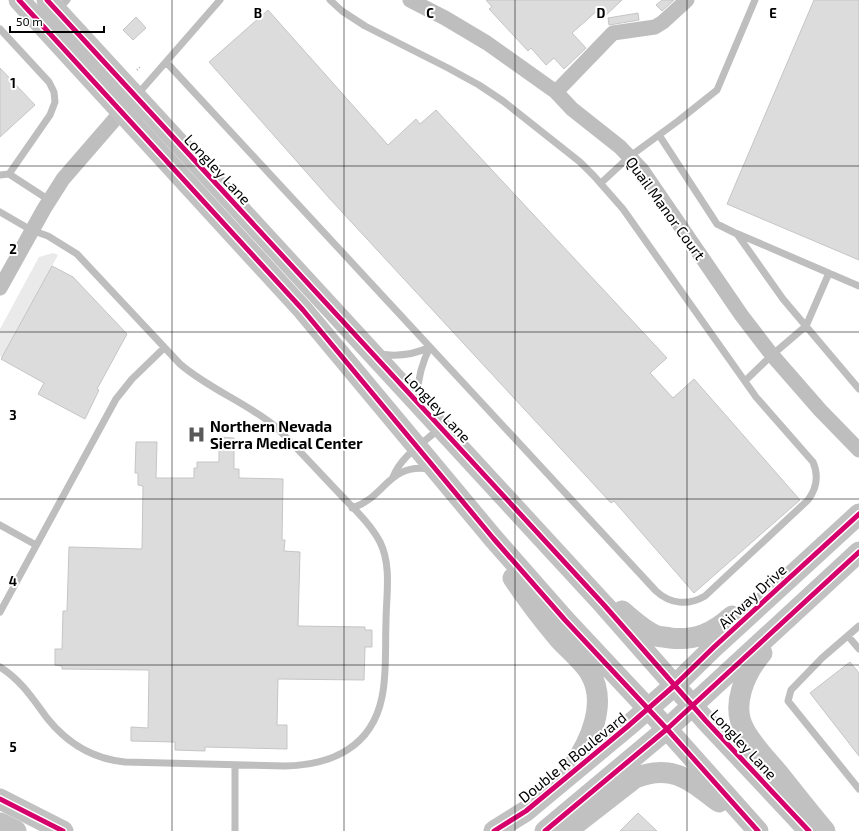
<svg xmlns="http://www.w3.org/2000/svg" width="859" height="831" viewBox="0 0 859 831" font-family="'Exo 2',sans-serif">
<style>
.green{fill:#eaeaea}
.building{fill:#dcdcdc;stroke:#c5c5c5}
.lines{fill:none;stroke-linecap:round;stroke-linejoin:round}
.path{stroke:#b8b8b8;stroke-width:2;stroke-dasharray:1 2;stroke-linecap:butt}
.lane{stroke:#bebebe;stroke-width:7}
.street{stroke:#bebebe;stroke-width:15}
.secondary{stroke:#c1c1c1;stroke-width:21}
.cycleway-casing{stroke:#fff;stroke-width:8}
.cycleway{stroke:#d6006c;stroke-width:5}
.grid{fill:none;stroke:#000;stroke-width:1;stroke-opacity:0.55}
.labels{text-anchor:middle;dominant-baseline:central;stroke-width:4;stroke-linejoin:round;paint-order:stroke}
.street-label{font-size:15px;fill:#000;stroke:#fff}
.poi-label{font-size:15px;font-weight:bold;fill:#000;stroke:#fff;text-anchor:start}
.grid-label{font-size:13px;text-anchor:middle;font-weight:bold;fill:#000;stroke:#fff;stroke-width:4;stroke-linejoin:round;paint-order:stroke}
</style>
<rect width="100%" height="100%" fill="#fff"/>
<path class="green" d="M 53,253 L 58,255 L 2,357 L 0,356 L 0,329 L 39,257 Z"/>
<path class="building" d="M 486,0 L 622,0 L 604,17 L 598,10 L 572,33 L 586,48 L 564,69 L 554,58 L 546,65 L 531,48 L 528,51 L 489,9 L 492,7 Z
M 662,0 L 674,0 L 662,11 L 656,5 Z
M 814,0 L 859,0 L 859,260 L 727,204 Z
M 268,10 L 388,145 L 416,119 L 420,124 L 436,110 L 667,358 L 650,373 L 673,398 L 694,379 L 800,500 L 694,593 L 614,501 L 611,503 L 330,199 L 209,62 Z
M 638,13 L 639,20 L 609,25 L 608,18 Z
M 136,17 L 146,28 L 133,40 L 123,30 Z
M 0,68 L 35,105 L 0,137 Z
M 52,266 L 73,277 L 127,334 L 97,389 L 99,390 L 85,419 L 38,394 L 44,383 L 1,359 Z
M 219,437 L 234,438 L 234,469 L 239,469 L 239,478 L 283,479 L 282,540 L 285,540 L 284,551 L 300,552 L 298,626 L 365,627 L 365,630 L 372,630 L 372,647 L 365,647 L 364,680 L 278,679 L 277,725 L 287,725 L 287,749 L 205,747 L 205,751 L 175,750 L 175,742 L 131,741 L 131,727 L 148,728 L 149,670 L 62,669 L 62,666 L 55,665 L 55,649 L 62,649 L 63,611 L 67,611 L 69,547 L 142,549 L 143,486 L 138,485 L 138,473 L 135,473 L 136,442 L 157,442 L 156,478 L 194,478 L 194,468 L 197,468 L 197,462 L 219,462 Z
M 850,662 L 859,673 L 859,756 L 810,693 Z
M 638,813 L 657,831 L 620,831 Z"/>
<g class="lines">
<path class="path" d="M 137,70 L 141,66"/>
<path class="lane" d="M 58,10 L 67,0
M 0,29 L 49,82 L 54,92 L 55,102 L 50,115 L 9,174 L 0,175
M 166,62 L 656,591 C 670,604 688,606 705,596 L 808,500 C 817,488 819,476 813,462 L 756,397 L 623,209 L 594,176 L 580,162 L 503,101 L 479,85 L 448,68 L 365,26 L 342,11 L 330,0
M 137,95 L 220,0
M 659,135 L 717,224 L 737,234 L 783,299 L 859,389
M 9,174 L 49,200
M 601,183 L 629,157 L 678,121 L 717,90 L 755,0
M 0,212 L 31,230 L 48,236 L 77,254 L 180,364 C 209,389 247,403 276,427 C 298,449 318,471 339,493 C 353,508 370,523 380,542 C 392,566 386,596 386,622 C 385,646 387,674 382,697 C 372,747 332,765 285,766 L 125,762 C 93,759 67,743 47,718 C 33,699 21,680 0,667
M 738,234 L 859,286
M 380,354 C 398,357 413,355 430,347
M 745,381 L 772,355 L 806,326 L 829,273
M 418,397 C 417,379 422,363 430,347
M 393,477 C 401,456 423,443 439,429
M 352,508 C 385,498 388,463 429,469
M 0,525 L 36,545
M 0,612 L 116,399 L 132,379 L 164,348
M 859,626 L 822,658 L 791,690 L 788,701 L 859,789
M 848,636 L 859,649
M 235,831 L 235,765"/>
<path class="street" d="M 410,0 L 445,18 L 487,43 L 556,92 L 572,109 L 620,147 L 642,170 L 742,316 L 772,355 L 820,410 L 859,450
M 556,92 L 613,33 L 655,27 L 663,22 L 687,0
M 0,288 L 44,209 L 63,179 L 128,104"/>
<path class="secondary" d="M 19,0 L 303,310 L 493,538 L 565,620 L 667,729 L 758,831
M 47,0 L 604,605 L 706,721 L 809,831
M 513,578 C 527,599 542,619 559,639 C 568,649 584,662 590,673 C 608,703 590,742 572,768
M 622,611 C 633,620 644,631 657,636 C 661,637 666,637 670,638 C 696,641 713,633 732,616
M 762,653 C 745,673 730,706 745,731 C 754,747 767,760 779,774 C 794,793 809,812 825,831
M 0,799 L 63,831
M 0,823 L 16,831
M 568,830 L 635,778 C 672,763 690,780 719,802
M 494,831 L 526,811 L 627,727 L 675,685 L 714,647 L 859,514
M 545,831 L 667,729 L 859,552"/>
<defs>
<path id="cycleway" d="M 19,0 L 303,310 L 493,538 L 565,620 L 667,729 L 758,831
M 47,0 L 604,605 L 706,721 L 809,831
M 0,799 L 63,831
M 494,831 L 526,811 L 627,727 L 675,685 L 714,647 L 859,514
M 545,831 L 667,729 L 859,552"/>
</defs>
<use href="#cycleway" class="cycleway-casing"/>
<use href="#cycleway" class="cycleway"/>
</g>
<path class="grid" d="M 172,0 L 172,831M 344,0 L 344,831M 515,0 L 515,831M 687,0 L 687,831M 0,166 L 859,166M 0,332 L 859,332M 0,499 L 859,499M 0,665 L 859,665"/>
<defs>
<symbol id="hospital-bare" viewBox="-9 -9 18 18"><path d="M-5-5h3v3.5h4V-5h3V5h-3V1.5h-4V5h-3Z" fill="#595959" stroke="#fff" stroke-width="2.5" paint-order="stroke"/></symbol>
</defs>
<g fill-rule="evenodd">
<use href="#hospital-bare" x="184" y="422" width="25" height="25"/>
</g>
<g class="labels">
<g class="street-label">
<text transform="translate(218 169) rotate(47)">Longley Lane</text>
<text transform="translate(666 208) rotate(54)">Quail Manor Court</text>
<text transform="translate(438 407) rotate(47)">Longley Lane</text>
<text transform="translate(752 596) rotate(-43)">Airway Drive</text>
<text transform="translate(744 744) rotate(47)">Longley Lane</text>
<text transform="translate(572 757) rotate(-39)">Double R Boulevard</text>
</g>
<g class="poi-label">
<text x="210" y="426">Northern Nevada<tspan x="210" dy="17">Sierra Medical Center</tspan></text>
</g>
</g>
<g class="grid-label">
<text x="258" y="18">B</text>
<text x="430" y="18">C</text>
<text x="601" y="18">D</text>
<text x="773" y="18">E</text>
<text x="13" y="88">1</text>
<text x="13" y="254">2</text>
<text x="13" y="420">3</text>
<text x="13" y="586">4</text>
<text x="13" y="752">5</text>
</g>
<path d="M10 26v6h94v-6" fill="none" stroke="#000000" stroke-width="2"/>
<text x="16" y="26" font-size="12" fill="#000000" stroke="#ffffff" stroke-width="3" paint-order="stroke">50 m</text>
</svg>
